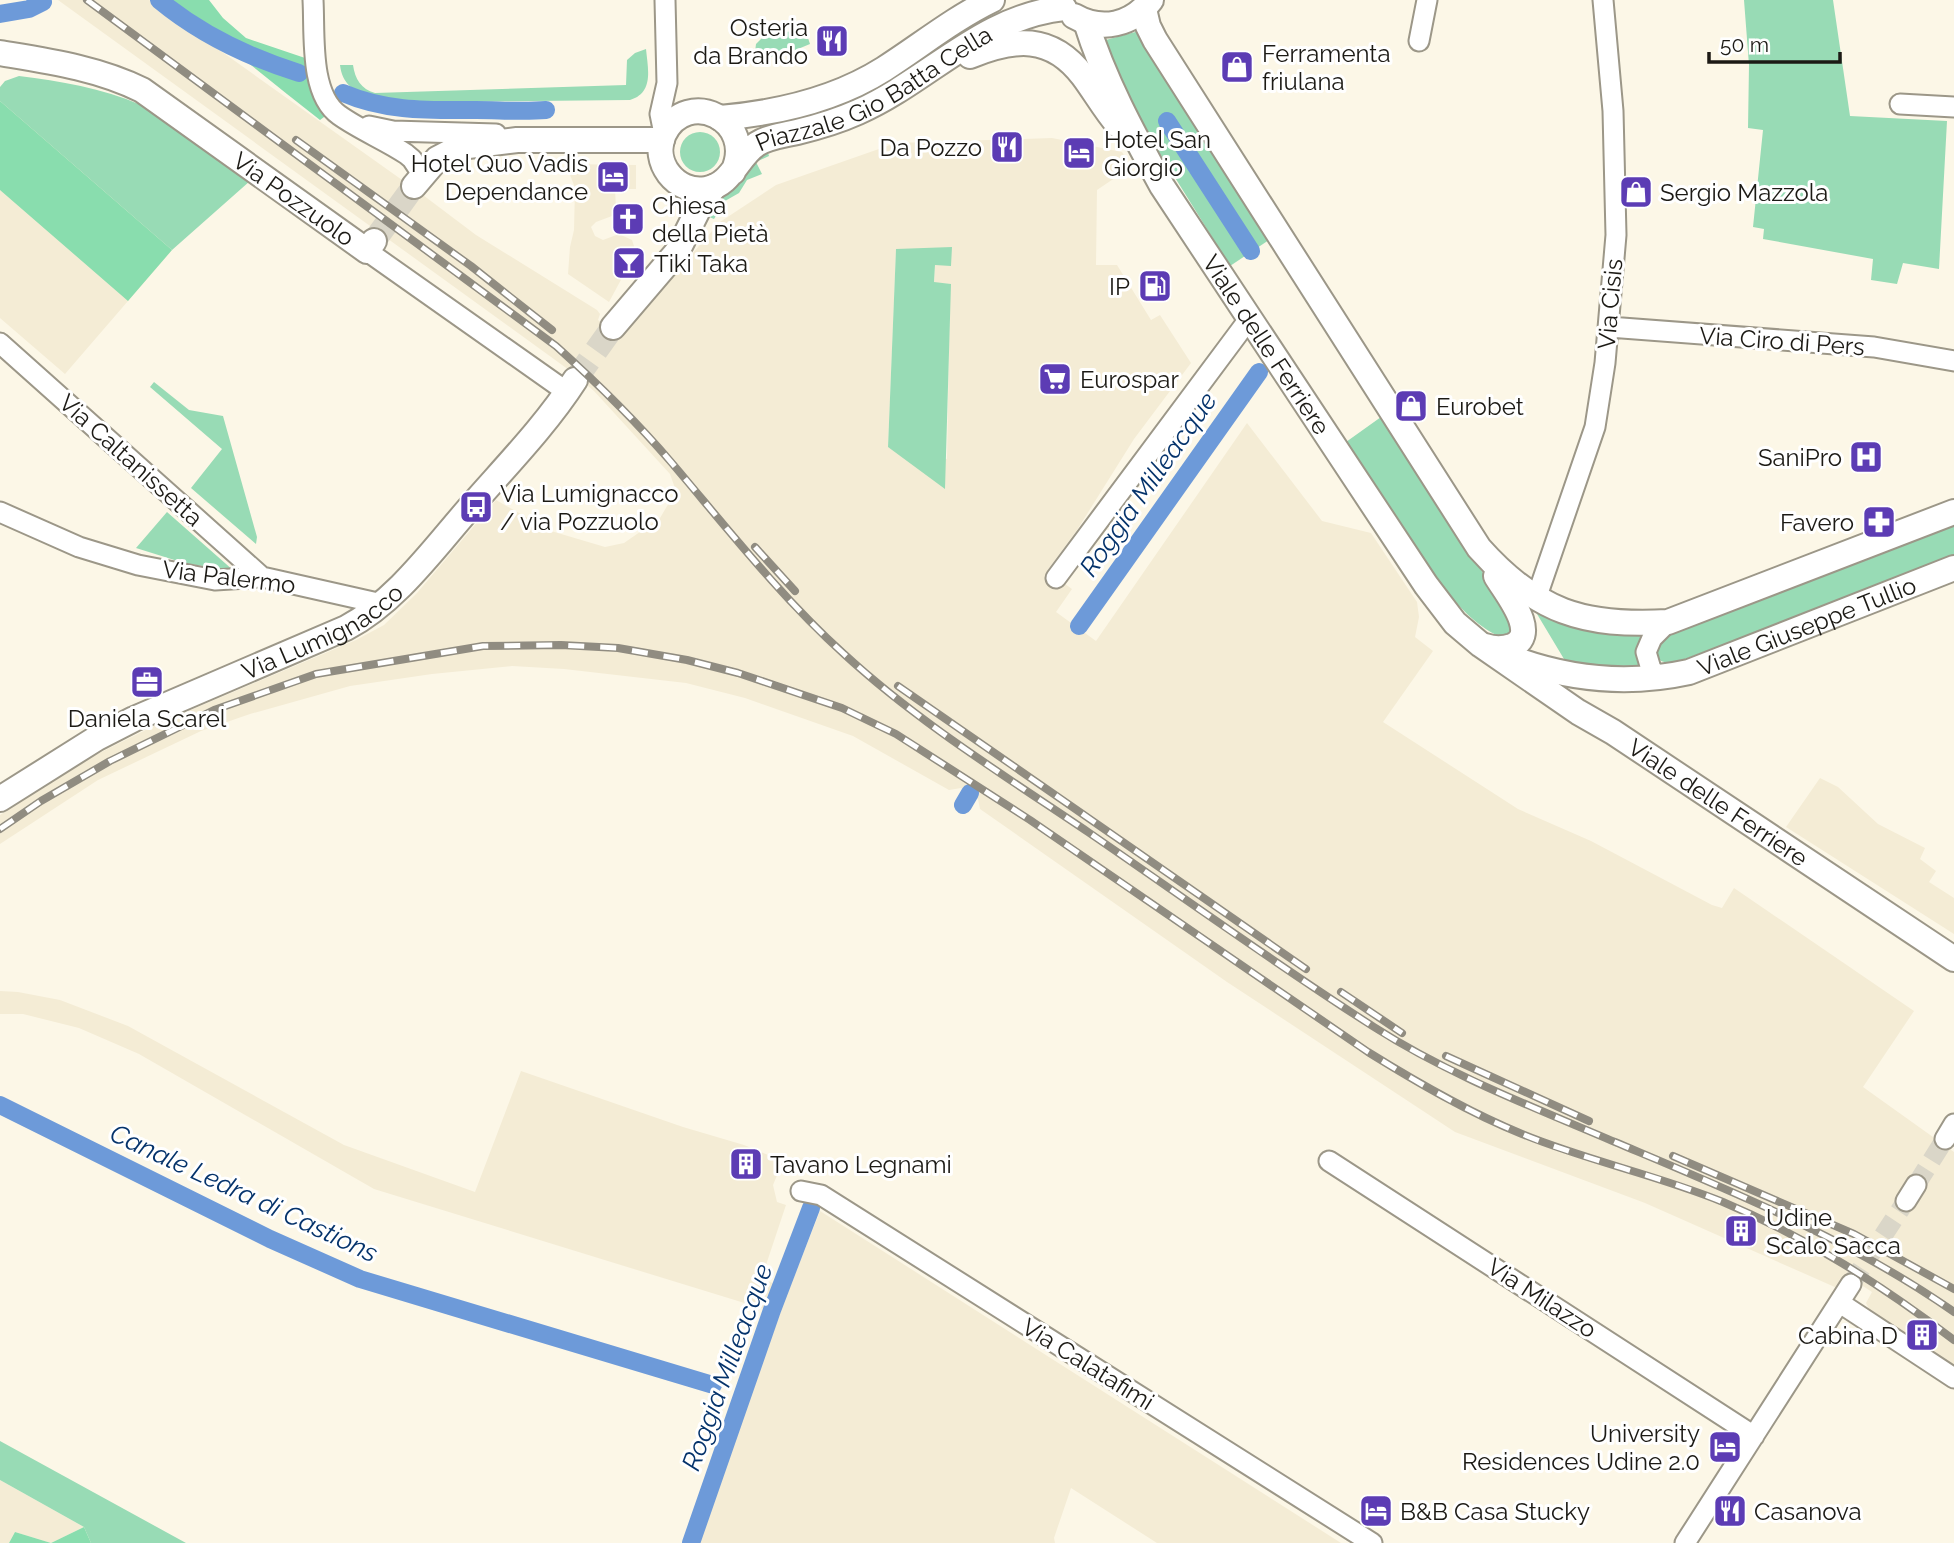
<svg xmlns="http://www.w3.org/2000/svg" width="1954" height="1543" viewBox="0 0 1954 1543" font-family="Raleway,sans-serif">
<style>
.built{fill:#f4ecd5;fill-rule:evenodd}
.green{fill:#98dbb5}
.forest{fill:#89ddae}
.lines{fill:none;stroke-linecap:round;stroke-linejoin:round}
.canal{stroke:#6d9ad9;stroke-width:18}
.minor-tunnel{stroke:#dad6c8;stroke-width:19;stroke-dasharray:19 10;stroke-linecap:butt}
.major-tunnel{stroke:#dad6c8;stroke-width:24;stroke-dasharray:24 12;stroke-linecap:butt}
.minor-casing{stroke:#9c9788;stroke-width:23}
.major-casing{stroke:#9c9788;stroke-width:28}
.minor{stroke:#fff;stroke-width:19}
.major{stroke:#fff;stroke-width:24}
.rail-casing{stroke:#908c81;stroke-width:8}
.rail{stroke:#fff;stroke-width:5;stroke-dasharray:16;stroke-linecap:butt}
.labels{text-anchor:middle;dominant-baseline:central;stroke-width:6;stroke-linejoin:round;paint-order:stroke}
.poi-label{font-size:24px;fill:#1c1a15;stroke:#fff;text-anchor:start}
.street-label{font-size:24px;fill:#1c1a15;stroke:#fff}
.water-label{font-size:26px;font-style:italic;fill:#05336b;stroke:#fff}
</style>
<rect width="100%" height="100%" fill="#fcf7e7"/>
<path class="built" d="M 58,0 L 149,0 L 419,192 L 476,235 L 597,310 L 600,314 L 598,320 L 620,336 L 720,222 L 776,185 L 896,143 L 1052,138 L 1122,152 L 1131,167 L 1097,190 L 1096,265 L 1117,265 L 1151,320 L 1160,315 L 1191,363 L 1134,439 L 1077,530 L 1047,571 L 1072,589 L 1056,612 L 1096,641 L 1247,423 L 1322,521 L 1371,533 L 1417,602 L 1419,617 L 1415,637 L 1433,651 L 1383,722 L 1518,809 L 1591,841 L 1712,905 L 1722,908 L 1734,888 L 1914,1011 L 1863,1087 L 1954,1152 L 1954,1368 L 1870,1311 L 1866,1303 L 1872,1292 L 1846,1275 L 1837,1288 L 1645,1203 L 1455,1132 L 1227,982 L 980,809 L 978,799 L 961,788 L 949,790 L 853,736 L 745,698 L 686,683 L 564,669 L 512,666 L 432,674 L 350,686 L 250,714 L 201,731 L 98,780 L 0,844 L 0,815 L 87,759 L 160,723 L 356,640 L 384,625 L 417,593 L 496,500 L 551,531 L 605,547 L 624,543 L 660,518 L 676,491 L 670,474 L 594,391 L 569,370 ZM 896,250 L 935,265 L 934,283 L 950,284 L 947,459 L 888,447 Z
M 0,101 L 172,250 L 65,374 L 0,318 Z
M 566,164 L 636,165 L 636,189 L 615,189 L 616,209 L 612,216 L 596,222 L 591,227 L 595,236 L 603,240 L 619,234 L 632,240 L 636,252 L 609,302 L 568,274 L 570,247 L 574,230 L 575,188 Z
M 1820,778 L 1838,787 L 1878,824 L 1925,848 L 1920,859 L 1936,871 L 1929,882 L 1954,898 L 1954,934 L 1786,827 Z
M 0,991 L 18,992 L 60,1000 L 128,1026 L 344,1145 L 475,1192 L 521,1071 L 683,1127 L 744,1145 L 783,1161 L 773,1185 L 777,1202 L 786,1205 L 761,1280 L 790,1287 L 820,1211 L 1341,1543 L 1157,1543 L 1071,1488 L 1054,1538 L 1055,1543 L 696,1543 L 780,1314 L 374,1189 L 139,1054 L 79,1028 L 23,1014 L 0,1014 Z
M 0,1480 L 84,1527 L 51,1543 L 15,1532 L 9,1543 L 0,1543 Z"/>
<path class="green" d="M 1744,0 L 1833,0 L 1850,116 L 1947,121 L 1939,269 L 1903,263 L 1897,284 L 1871,280 L 1873,259 L 1763,239 L 1764,229 L 1753,227 L 1763,130 L 1748,128 L 1749,65 Z
M 800,30 L 807,35 L 810,44 C 792,51 773,63 755,52 L 756,44 L 765,35 Z
M 1139,31 L 1269,240 L 1230,266 L 1151,139 L 1102,41 Z
M 646,49 C 648,69 654,93 630,100 L 418,102 C 389,100 344,102 340,65 L 353,65 C 355,79 361,89 375,93 L 626,85 L 627,60 L 635,53 Z
M 19,76 C 60,81 102,88 141,105 L 250,181 L 172,250 L 0,101 L 0,87 L 5,81 Z
M680 152a20 20 0 1 1 40 0a20 20 0 1 1-40 0Z
M 767,149 L 769,156 L 756,162 L 762,174 L 747,180 L 739,193 L 725,201 L 714,219 L 707,216 L 722,194 L 737,185 L 748,165 Z
M 952,247 L 951,266 L 935,265 L 934,282 L 951,284 L 945,489 L 888,447 L 896,249 Z
M 154,382 L 189,410 L 223,416 L 257,537 L 256,544 L 191,488 L 222,449 L 150,387 Z
M 1381,417 L 1515,622 L 1516,626 L 1505,639 C 1478,628 1460,608 1442,586 L 1346,442 Z
M 167,512 L 234,571 L 184,563 L 136,548 Z
M 1954,522 L 1954,557 L 1685,659 C 1671,663 1657,667 1655,649 L 1666,635 Z
M 1531,604 L 1566,621 L 1605,634 L 1647,635 L 1639,660 L 1639,672 L 1575,664 L 1564,659 Z
M 0,1441 L 186,1543 L 91,1543 L 84,1527 L 0,1480 Z"/>
<path class="forest" d="M 166,0 L 209,0 L 223,18 L 246,38 L 308,59 L 328,114 L 320,120 C 269,80 219,38 166,0 Z
M 0,101 L 172,250 L 128,301 L 0,190 Z
M 84,1527 L 91,1543 L 9,1543 L 15,1532 L 51,1543 Z"/>
<g class="lines">
<path class="canal" d="M 159,0 C 200,34 248,57 299,73
M 0,14 L 29,9 L 43,2
M 343,93 C 387,112 430,110 476,110 C 499,110 523,112 546,110
M 1167,121 L 1251,251
M 1079,626 L 1259,372
M 963,805 L 970,793
M 0,1105 L 270,1239 L 360,1279 L 713,1385
M 691,1543 L 772,1310 L 811,1208"/>
<path class="minor-tunnel" d="M 1916,1185 L 1945,1139
M 1851,1284 L 1906,1201"/>
<path class="major-tunnel" d="M 374,241 L 414,186
M 575,380 L 613,327"/>
<defs>
<path id="minor" d="M 313,0 C 315,33 309,94 339,115 C 360,130 385,140 406,154 L 412,159 L 422,174
M 1419,41 L 1427,0
M 1900,104 L 1954,107
M 369,126 L 393,131 L 496,134
M 664,134 L 660,114 L 667,83 L 665,0
M 367,251 L 567,392
M 1609,327 L 1874,347 L 1954,361
M 0,343 L 262,577
M 0,512 L 79,547 L 138,565 L 215,580 L 262,577 L 382,604
M 1056,578 L 1249,319
M 1536,599 L 1595,427 L 1605,363 L 1616,235 L 1613,111 L 1603,0
M 1659,677 L 1651,669 L 1646,652 L 1652,638 L 1668,622
M 1945,1139 L 1954,1124
M 1329,1161 L 1754,1436
M 801,1191 L 821,1195 L 1372,1543
M 1906,1201 L 1916,1185
M 1840,1303 L 1954,1378
M 1685,1543 L 1851,1284"/>
<g id="major">
<path d="M 1144,9 L 1148,26 L 1155,40 L 1479,548 C 1536,612 1584,627 1668,622 L 1954,512"/>
<path d="M 1074,16 C 1102,32 1132,25 1151,0"/>
<path id="s1" d="M 1086,22 C 1104,80 1133,133 1162,186 L 1426,585 L 1455,623 L 1481,645 L 1578,712 L 1613,732 L 1954,959"/>
<path id="s2" d="M 0,53 C 48,61 98,68 142,90 L 367,251 L 374,241"/>
<path d="M 970,56 C 1014,38 1051,34 1083,76 C 1095,92 1105,110 1118,125"/>
<path d="M 720,118 C 777,113 835,100 884,69 C 920,46 953,19 992,0"/>
<path id="s3" d="M 733,172 C 757,120 687,87 664,134 C 651,162 676,194 706,189 C 732,185 737,157 757,144 C 768,137 784,135 797,132 C 818,127 838,121 858,112 C 930,80 981,17 1064,8"/>
<path d="M 414,186 L 437,159 L 460,147 L 517,140 L 662,140"/>
<path d="M 613,327 L 677,252 L 701,204 L 714,187"/>
<path d="M 1485,646 C 1494,649 1503,649 1512,646 C 1541,634 1505,592 1496,576"/>
<path id="s4" d="M 1517,660 C 1573,680 1630,685 1689,672 L 1954,568"/>
<path id="s5" d="M 0,799 L 97,738 L 134,719 L 346,628 C 397,601 434,548 472,505 C 507,465 546,425 575,380"/>
</g>
</defs>
<use href="#minor" class="minor-casing"/>
<use href="#major" class="major-casing"/>
<use href="#minor" class="minor"/>
<use href="#major" class="major"/>
<defs>
<path id="rail" d="M 87,0 L 556,346 C 596,382 635,420 671,462 C 727,528 780,596 844,654 C 918,722 1005,776 1088,832 C 1183,897 1277,965 1374,1027 C 1449,1075 1533,1107 1615,1142 C 1731,1191 1850,1239 1954,1312
M 296,140 L 471,266 L 552,330
M 755,547 L 795,591
M 898,686 L 1306,969
M 0,829 L 41,801 L 110,761 L 214,710 L 316,674 L 483,646 L 561,645 L 618,648 L 687,660 L 738,673 L 842,708 L 896,734 L 1030,820 L 1368,1052 C 1418,1083 1468,1112 1522,1134 C 1588,1161 1657,1175 1723,1202 C 1808,1238 1880,1284 1954,1340
M 1341,992 L 1402,1033
M 1446,1056 L 1589,1121
M 1673,1156 L 1854,1234 L 1954,1289"/>
</defs>
<use href="#rail" class="rail-casing"/>
<use href="#rail" class="rail"/>
</g>
<defs>
<symbol id="restaurant-square" viewBox="-11 -11 22 22"><rect x="-9" y="-9" width="18" height="18" rx="4" fill="#5c3cb4" stroke="#fff"/><path d="M-5-6h1v4h1v-4h1v4h1v-4h1v5L-1.5 .5V6h-2V.5L-5-1ZM5-6V6H3V1.5H1.5Q1.5-4 5-6Z" fill="#fff"/></symbol>
<symbol id="shop-square" viewBox="-11 -11 22 22"><rect x="-9" y="-9" width="18" height="18" rx="4" fill="#5c3cb4" stroke="#fff"/><path d="M-5-2.5h2.3a2.7 3.5 0 0 1 5.4 0H5L5.5 6h-11ZM-1.5-2.5h3a1.5 2.3 0 0 0-3 0Z" fill="#fff"/></symbol>
<symbol id="hotel-square" viewBox="-11 -11 22 22"><rect x="-9" y="-9" width="18" height="18" rx="4" fill="#5c3cb4" stroke="#fff"/><path d="M-6-4.5h1.5V1H6V5H4.5V3h-9V5H-6ZM-4 0a1.8 1.8 0 1 1 3.6 0ZM.5 0V-2.5h3Q6-2.5 6 0Z" fill="#fff"/></symbol>
<symbol id="church-square" viewBox="-11 -11 22 22"><rect x="-9" y="-9" width="18" height="18" rx="4" fill="#5c3cb4" stroke="#fff"/><path d="M-1.2-6h2.4v3.5h3.3v2.4h-3.3V6h-2.4V-.1h-3.3v-2.4h3.3Z" fill="#fff"/></symbol>
<symbol id="bar-square" viewBox="-11 -11 22 22"><rect x="-9" y="-9" width="18" height="18" rx="4" fill="#5c3cb4" stroke="#fff"/><path d="M-6-5H6L.8 .8V4.5H3.5V6h-7V4.5H-.8V.8Z" fill="#fff"/></symbol>
<symbol id="fuel-square" viewBox="-11 -11 22 22"><rect x="-9" y="-9" width="18" height="18" rx="4" fill="#5c3cb4" stroke="#fff"/><path d="M-5.5-6h7V0h2V4h1.3V-2.5L3-4.5l.8-.8L6-3V5H2.5V1h-1V6h-7ZM-4.2-4.7v3.2H.2V-4.7Z" fill="#fff"/></symbol>
<symbol id="supermarket-square" viewBox="-11 -11 22 22"><rect x="-9" y="-9" width="18" height="18" rx="4" fill="#5c3cb4" stroke="#fff"/><path d="M-6-5.5h2.5l.6 2H6L4.5 2H-2.5L-4.4-4H-6ZM-1.5 3.2a1.3 1.3 0 1 0 .1 0ZM3 3.2a1.3 1.3 0 1 0 .1 0Z" fill="#fff"/></symbol>
<symbol id="hospital-square" viewBox="-11 -11 22 22"><rect x="-9" y="-9" width="18" height="18" rx="4" fill="#5c3cb4" stroke="#fff"/><path d="M-5-5h3v3.5h4V-5h3V5h-3V1.5h-4V5h-3Z" fill="#fff"/></symbol>
<symbol id="bus-square" viewBox="-11 -11 22 22"><rect x="-9" y="-9" width="18" height="18" rx="4" fill="#5c3cb4" stroke="#fff"/><path d="M-5-6H5V4H4V6H2V4H-2V6H-4V4H-5ZM-3.5-4V0h7V-4ZM-3.5 1.2v1.5H-2V1.2ZM2 1.2v1.5H3.5V1.2Z" fill="#fff"/></symbol>
<symbol id="pharmacy-square" viewBox="-11 -11 22 22"><rect x="-9" y="-9" width="18" height="18" rx="4" fill="#5c3cb4" stroke="#fff"/><path d="M-2-6h4v4h4v4h-4v4h-4v-4h-4v-4h4Z" fill="#fff"/></symbol>
<symbol id="office-square" viewBox="-11 -11 22 22"><rect x="-9" y="-9" width="18" height="18" rx="4" fill="#5c3cb4" stroke="#fff"/><path d="M-6-3h4V-5.5h4V-3h4V5H-6ZM-1-4.5V-3h2v-1.5ZM-6 0V1H6V0Z" fill="#fff"/></symbol>
<symbol id="building-square" viewBox="-11 -11 22 22"><rect x="-9" y="-9" width="18" height="18" rx="4" fill="#5c3cb4" stroke="#fff"/><path d="M-4-6H4V6H1V3H-1V6H-4ZM-2.5-4.3h1.7v1.8h-1.7ZM.8-4.3h1.7v1.8H.8ZM-2.5-1h1.7V.8h-1.7ZM.8-1h1.7V.8H.8Z" fill="#fff"/></symbol>
</defs>
<g fill-rule="evenodd">
<use href="#restaurant-square" x="813" y="22" width="38" height="38"/>
<use href="#shop-square" x="1218" y="48" width="38" height="38"/>
<use href="#restaurant-square" x="988" y="128" width="38" height="38"/>
<use href="#hotel-square" x="1060" y="134" width="38" height="38"/>
<use href="#hotel-square" x="594" y="158" width="38" height="38"/>
<use href="#shop-square" x="1617" y="173" width="38" height="38"/>
<use href="#church-square" x="609" y="200" width="38" height="38"/>
<use href="#bar-square" x="610" y="244" width="38" height="38"/>
<use href="#fuel-square" x="1136" y="267" width="38" height="38"/>
<use href="#supermarket-square" x="1036" y="360" width="38" height="38"/>
<use href="#shop-square" x="1392" y="387" width="38" height="38"/>
<use href="#hospital-square" x="1847" y="438" width="38" height="38"/>
<use href="#bus-square" x="457" y="488" width="38" height="38"/>
<use href="#pharmacy-square" x="1860" y="503" width="38" height="38"/>
<use href="#office-square" x="128" y="663" width="38" height="38"/>
<use href="#building-square" x="727" y="1145" width="38" height="38"/>
<use href="#building-square" x="1722" y="1212" width="38" height="38"/>
<use href="#building-square" x="1903" y="1316" width="38" height="38"/>
<use href="#hotel-square" x="1706" y="1428" width="38" height="38"/>
<use href="#hotel-square" x="1357" y="1492" width="38" height="38"/>
<use href="#restaurant-square" x="1711" y="1492" width="38" height="38"/>
</g>
<g class="labels">
<g class="poi-label">
<text x="808" y="27" text-anchor="end">Osteria<tspan x="808" dy="28">da Brando</tspan></text>
<text x="1262" y="53">Ferramenta<tspan x="1262" dy="28">friulana</tspan></text>
<text x="1104" y="139">Hotel San<tspan x="1104" dy="28">Giorgio</tspan></text>
<text x="982" y="147" text-anchor="end">Da Pozzo</text>
<text x="588" y="163" text-anchor="end">Hotel Quo Vadis<tspan x="588" dy="28">Dependance</tspan></text>
<text x="1660" y="192">Sergio Mazzola</text>
<text x="652" y="205">Chiesa<tspan x="652" dy="28">della Pietà</tspan></text>
<text x="654" y="263">Tiki Taka</text>
<text x="1130" y="286" text-anchor="end">IP</text>
<text x="1080" y="379">Eurospar</text>
<text x="1436" y="406">Eurobet</text>
<text x="1842" y="457" text-anchor="end">SaniPro</text>
<text x="500" y="493">Via Lumignacco<tspan x="500" dy="28">/ via Pozzuolo</tspan></text>
<text x="1854" y="522" text-anchor="end">Favero</text>
<text x="147" y="718" text-anchor="middle">Daniela Scarel</text>
<text x="770" y="1164">Tavano Legnami</text>
<text x="1766" y="1217">Udine<tspan x="1766" dy="28">Scalo Sacca</tspan></text>
<text x="1898" y="1335" text-anchor="end">Cabina D</text>
<text x="1700" y="1433" text-anchor="end">University<tspan x="1700" dy="28">Residences Udine 2.0</tspan></text>
<text x="1400" y="1511">B&amp;B Casa Stucky</text>
<text x="1754" y="1511">Casanova</text>
</g>
<g class="street-label">
<text stroke="none"><textPath href="#s3" startOffset="411">Piazzale Gio Batta Cella</textPath></text>
<text stroke="none"><textPath href="#s2" startOffset="334">Via Pozzuolo</textPath></text>
<text transform="translate(1610 304) rotate(-85)">Via Cisis</text>
<text transform="translate(1782 341) rotate(4)">Via Ciro di Pers</text>
<text stroke="none"><textPath href="#s1" startOffset="371">Viale delle Ferriere</textPath></text>
<text transform="translate(131 460) rotate(42)">Via Caltanissetta</text>
<text transform="translate(229 577) rotate(7)">Via Palermo</text>
<text stroke="none"><textPath href="#s4" startOffset="301">Viale Giuseppe Tullio</textPath></text>
<text stroke="none"><textPath href="#s5" startOffset="364">Via Lumignacco</textPath></text>
<text stroke="none"><textPath href="#s1" startOffset="1026">Viale delle Ferriere</textPath></text>
<text transform="translate(1542 1298) rotate(33)">Via Milazzo</text>
<text transform="translate(1088 1364) rotate(32)">Via Calatafimi</text>
</g>
<g class="water-label">
<text transform="translate(1148 484) rotate(-55)">Roggia Milleacque</text>
<text transform="translate(244 1193) rotate(25)">Canale Ledra di Castions</text>
<text transform="translate(727 1367) rotate(-70)">Roggia Milleacque</text>
</g>
</g>
<path d="M1709 52v10h131v-10" fill="none" stroke="#1c1a15" stroke-width="3.5"/>
<text x="1720" y="52" font-size="21" fill="#1c1a15" stroke="#ffffff" stroke-width="5" paint-order="stroke">50 m</text>
</svg>
